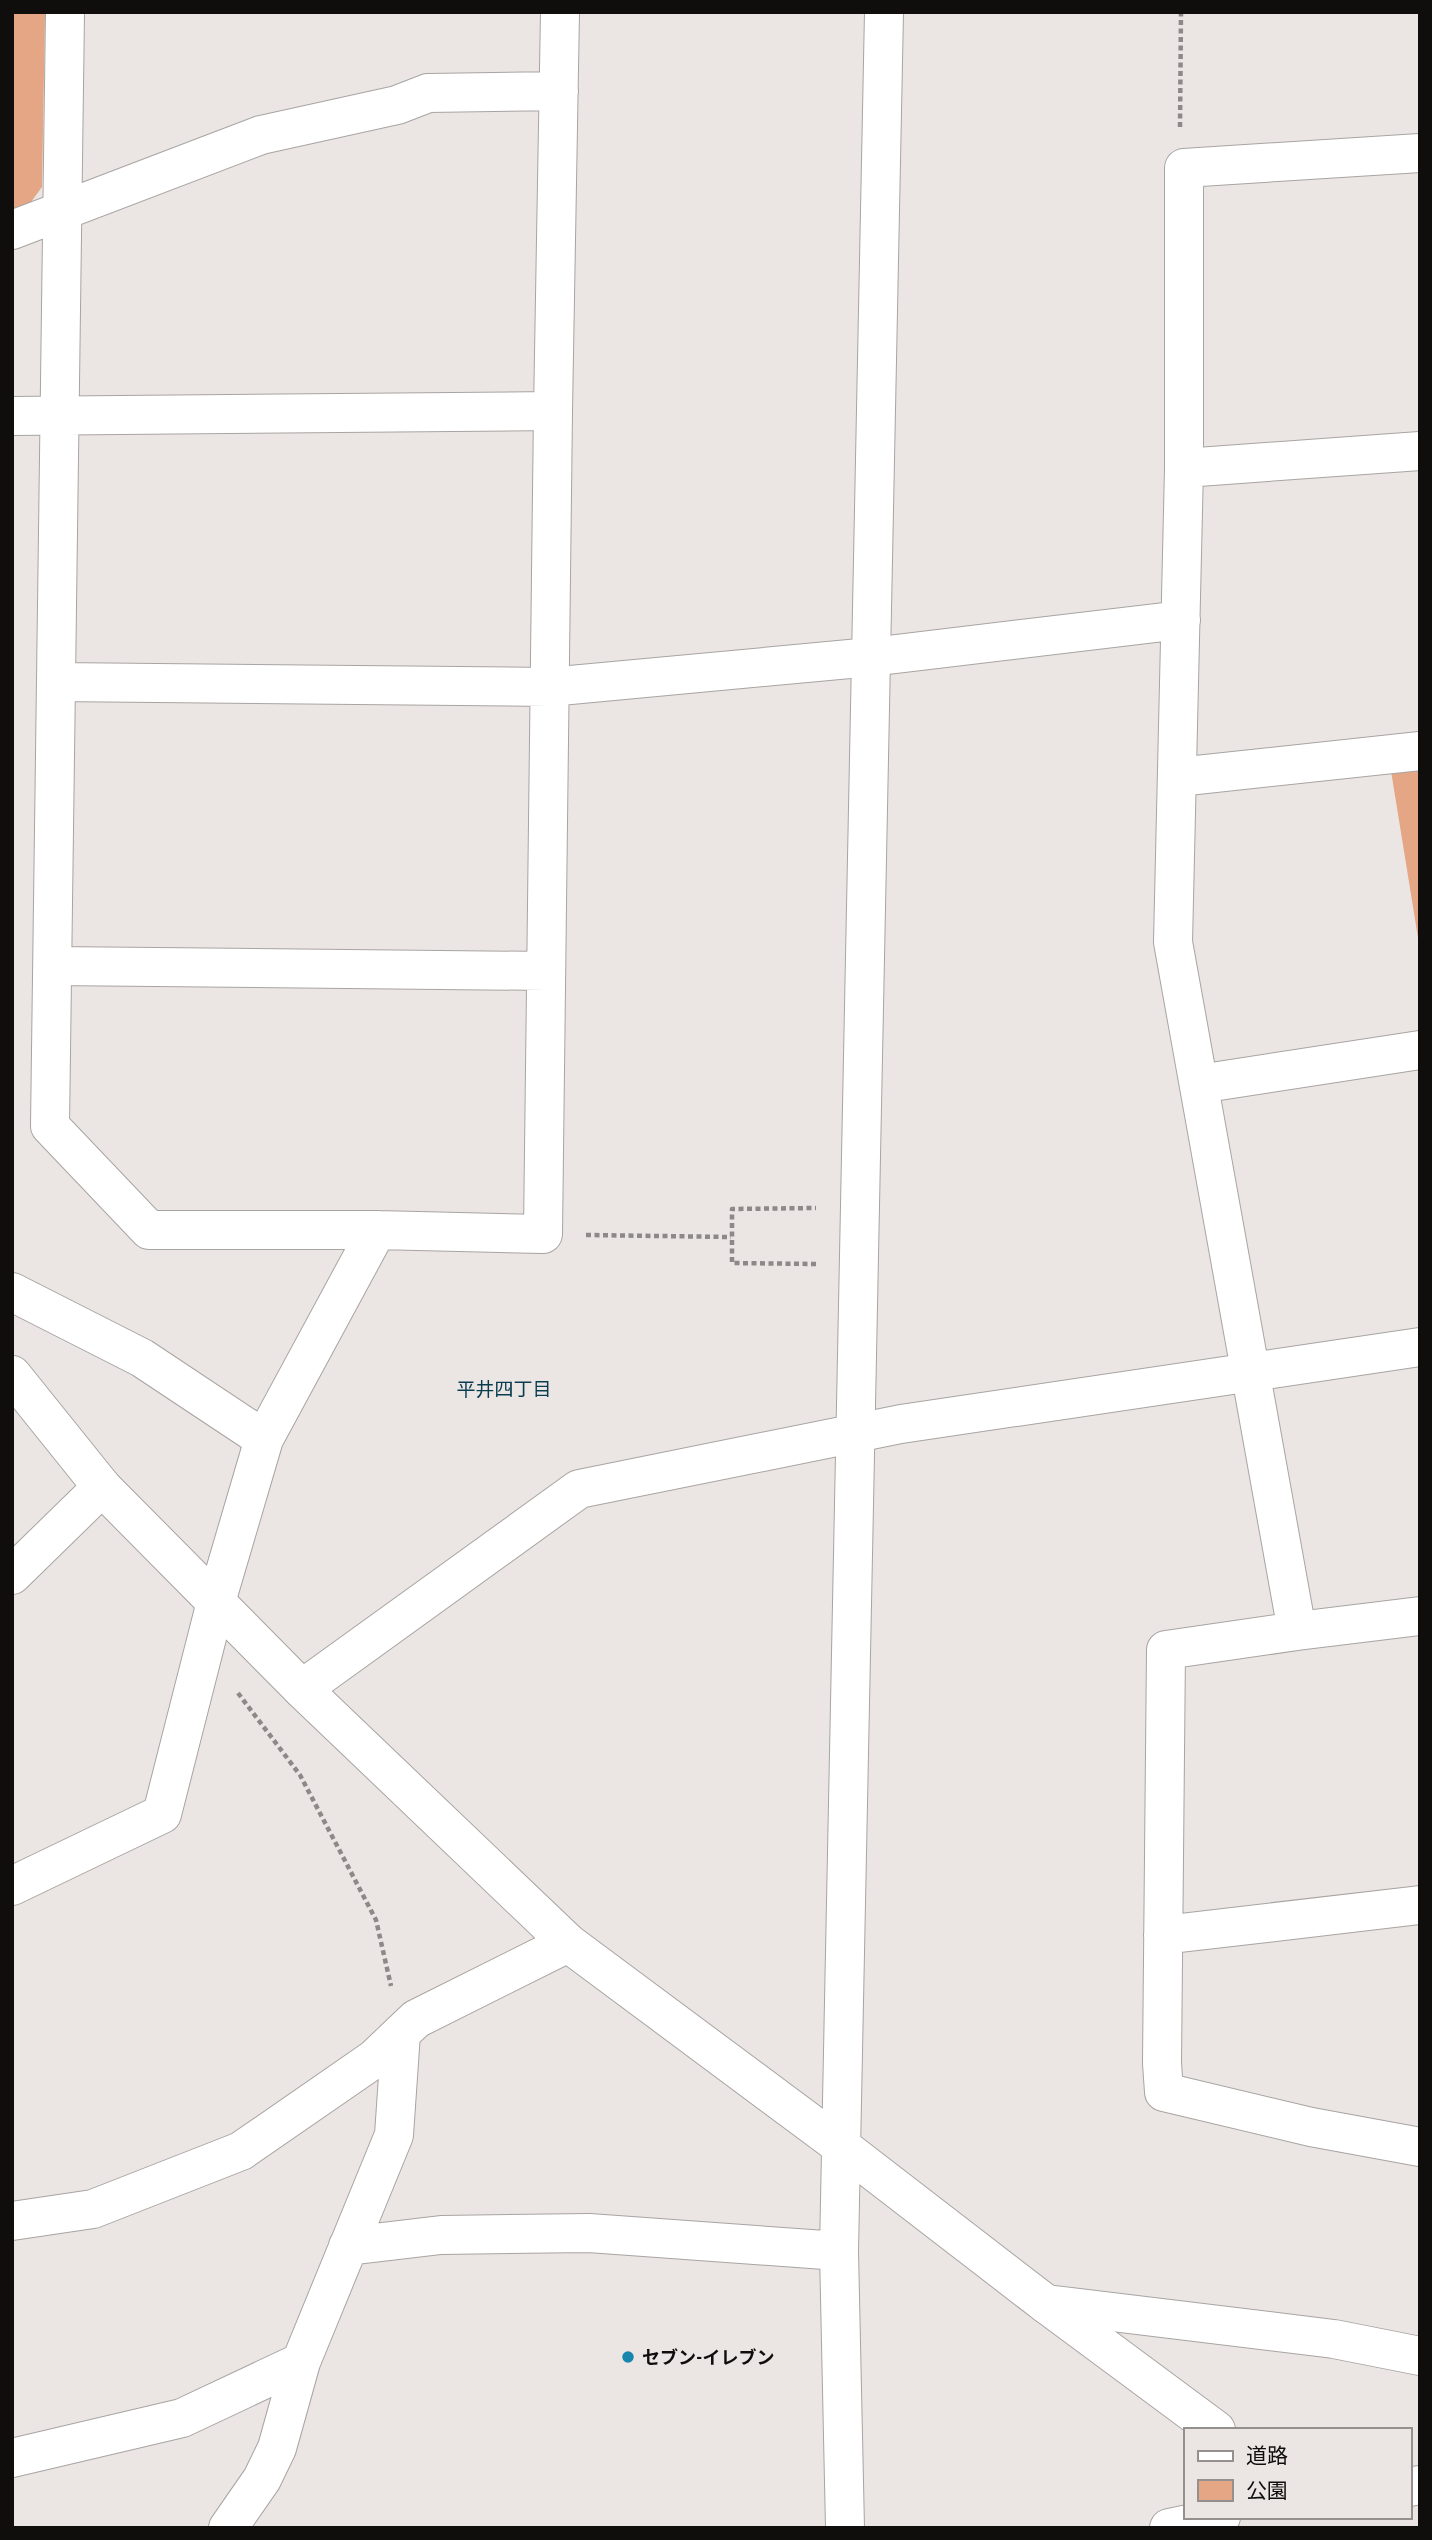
<svg xmlns="http://www.w3.org/2000/svg" width="1432" height="2540" viewBox="0 0 1432 2540" font-family="'Roboto Condensed','Noto Sans JP',sans-serif">
<style>
.green{fill:#e4a684}
.lines{fill:none;stroke-linecap:round;stroke-linejoin:round}
.minor-casing{stroke:#a8a4a2;stroke-width:40}
.tertiary-casing{stroke:#a8a4a2;stroke-width:40}
.secondary-casing{stroke:#a8a4a2;stroke-width:40}
.path{stroke:#8d8988;stroke-width:4.5;stroke-dasharray:5 3.5;stroke-linecap:butt}
.minor{stroke:#fff;stroke-width:38}
.tertiary{stroke:#fff;stroke-width:38}
.secondary{stroke:#fff;stroke-width:38}
.poi-dot{fill:#1885ad;stroke:#ebe6e4;stroke-width:2.5}
.labels{text-anchor:middle;dominant-baseline:central;stroke-width:6;stroke-linejoin:round;paint-order:stroke}
.poi-label{font-size:18px;font-weight:bold;fill:#100e0d;stroke:#ebe6e4;text-anchor:start}
.neighbourhood-label{font-size:19px;fill:#0a3c4f;stroke:#ebe6e4}
</style>
<rect width="100%" height="100%" fill="#ebe6e4"/>
<path class="green" d="M 12,12 L 45,12 L 42,187 L 28,206 L 12,211 Z
M 1420,768 L 1420,950 L 1391,771 Z"/>
<g class="lines">
<defs>
<path id="minor" d="M 65,12 L 50,1126 L 149,1230 L 377,1230 L 543,1234 L 553,411 L 560,12
M 12,230 L 261,135 L 397,105 L 428,93 L 559,91
M 12,416 L 553,411
M 1184,468 L 1420,451
M 57,682 L 549,687 L 871,657 L 1181,620
M 1178,777 L 1420,751
M 54,966 L 546,971
M 1199,1084 L 1420,1050
M 12,1292 L 142,1358 L 264,1439
M 12,1575 L 102,1487
M 1420,1616 L 1297,1631 L 1166,1650 L 1162,2063 L 1164,2092 L 1311,2127 L 1420,2147
M 1297,1631 L 1173,942 L 1184,468 L 1184,168 L 1420,153
M 302,1689 L 579,1489 L 901,1424 L 1420,1347
M 12,1886 L 162,1814 L 216,1602 L 264,1439 L 377,1230
M 1163,1935 L 1420,1905
M 12,2221 L 93,2209 L 241,2151 L 374,2059 L 416,2019 L 568,1943
M 348,2246 L 441,2235 L 589,2233 L 839,2251
M 1046,2304 L 1334,2339 L 1420,2356
M 12,2458 L 182,2418 L 301,2362
M 228,2528 L 262,2479 L 277,2448 L 301,2362 L 394,2135 L 401,2033"/>
<path id="tertiary" d="M 12,1375 L 102,1487 L 302,1689 L 568,1943 L 841,2146 L 1046,2304 L 1216,2430
M 845,2528 L 839,2251 L 884,12"/>
<path id="secondary" d="M 1409,2487 L 1420,2485
M 1169,2528 L 1221,2517"/>
</defs>
<use href="#minor" class="minor-casing"/>
<use href="#tertiary" class="tertiary-casing"/>
<use href="#secondary" class="secondary-casing"/>
<path class="path" d="M 1180,127 L 1181,12
M 586,1235 L 731,1237
M 816,1264 L 732,1263 L 732,1209 L 816,1208
M 238,1693 L 300,1775 L 376,1920 L 391,1986"/>
<use href="#minor" class="minor"/>
<use href="#tertiary" class="tertiary"/>
<use href="#secondary" class="secondary"/>
</g>
<circle class="poi-dot" cx="628" cy="2357" r="7"/>
<g class="labels">
<g class="poi-label">
<text x="642" y="2357">セブン-イレブン</text>
</g>
<g class="neighbourhood-label">
<text x="504" y="1389">平井四丁目</text>
</g>
</g>
<rect width="1432" height="2540" fill="none" stroke="#100e0d" stroke-width="28"/>
<rect x="1184" y="2428" width="228" height="91" fill="#ebe6e4" stroke="#93908e" stroke-width="2"/>
<rect x="1198" y="2451" width="35" height="10" fill="#ffffff" stroke="#93908e" stroke-width="2"/>
<text x="1246" y="2463" font-size="21" fill="#100e0d">道路</text>
<rect x="1198" y="2480" width="35" height="21" fill="#e4a684" stroke="#93908e" stroke-width="2"/>
<text x="1246" y="2498" font-size="21" fill="#100e0d">公園</text>
</svg>
